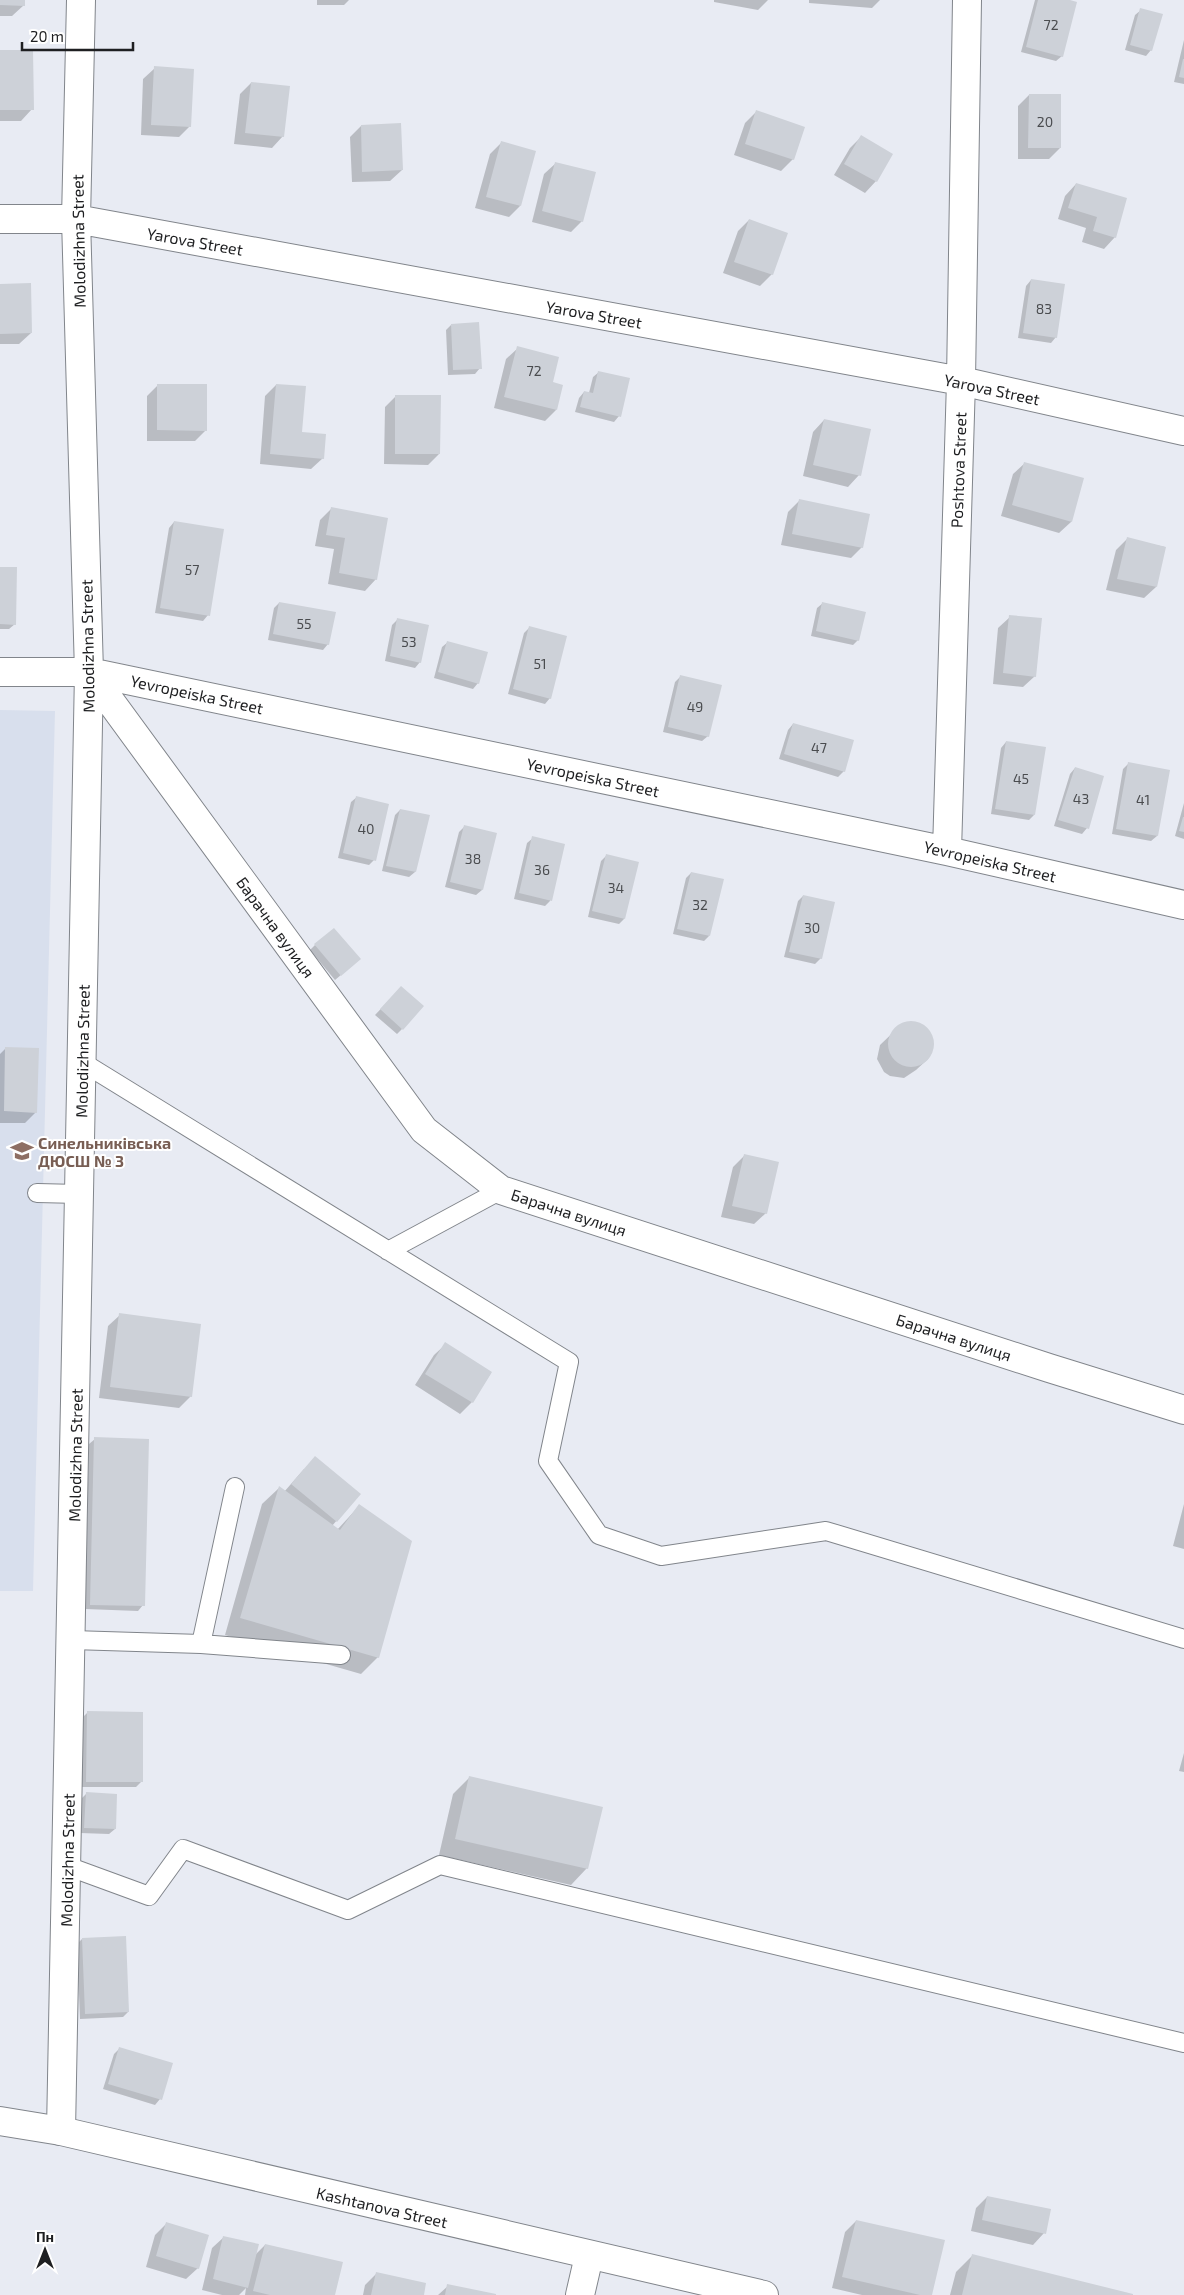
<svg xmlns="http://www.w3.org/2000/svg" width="1184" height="2295" viewBox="0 0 1184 2295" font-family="'Exo 2',sans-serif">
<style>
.built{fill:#d8dfed}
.shadow{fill:#0003}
.building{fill:#cdd1d8}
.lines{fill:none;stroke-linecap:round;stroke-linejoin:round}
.lane-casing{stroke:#81858b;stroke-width:20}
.street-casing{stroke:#81858b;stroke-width:30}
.secondary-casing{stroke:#81858b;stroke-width:30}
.lane{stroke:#fff;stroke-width:18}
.street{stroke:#fff;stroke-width:28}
.secondary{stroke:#fff;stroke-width:28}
.labels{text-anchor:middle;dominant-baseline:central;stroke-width:4;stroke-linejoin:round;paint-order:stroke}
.number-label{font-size:14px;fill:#4a4c4f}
.street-label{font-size:16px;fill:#1e1f21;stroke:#fff}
.education-label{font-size:16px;font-weight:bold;fill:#785e54;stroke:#fff;text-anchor:start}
</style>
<rect width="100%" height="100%" fill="#e8ebf3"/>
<path class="built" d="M 0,710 L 55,711 L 33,1591 L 0,1591 Z"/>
<path class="shadow" d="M 0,0 L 24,0 L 24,5 L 12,16 L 0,16 Z
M 317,0 L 349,0 L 344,5 L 317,5 Z
M 714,0 L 768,0 L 758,10 L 714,2 Z
M 809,0 L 880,0 L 872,8 L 809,3 Z
M 1035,0 L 1065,0 L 1062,56 L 1056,61 L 1021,52 Z
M 1141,10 L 1151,50 L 1146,56 L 1125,50 L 1135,15 Z
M 1184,40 L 1184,84 L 1174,82 Z
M 0,51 L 32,109 L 21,121 L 0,121 Z
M 155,68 L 190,126 L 179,137 L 141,135 L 143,79 Z
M 251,83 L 283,136 L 272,148 L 234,144 L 240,94 Z
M 1029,95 L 1060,148 L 1049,159 L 1018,159 L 1018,106 Z
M 756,112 L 793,159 L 781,171 L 734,155 L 745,123 Z
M 361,126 L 402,170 L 390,181 L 352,182 L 350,137 Z
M 861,137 L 876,181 L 865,193 L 834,175 L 850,148 Z
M 501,143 L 520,206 L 509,217 L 475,208 L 490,154 Z
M 556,163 L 582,221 L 571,232 L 532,222 L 544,174 Z
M 1076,184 L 1115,237 L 1104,249 L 1082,242 L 1086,228 L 1058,219 L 1065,196 Z
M 749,220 L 772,274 L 760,286 L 723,273 L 738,231 Z
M 1031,280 L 1056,337 L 1051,343 L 1018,338 L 1026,286 Z
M 0,285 L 31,333 L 19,344 L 0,344 Z
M 451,325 L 480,368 L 475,374 L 448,375 L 446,330 Z
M 518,348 L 551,383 L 556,410 L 545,421 L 494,408 L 506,359 Z
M 599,372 L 619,416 L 614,422 L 575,412 L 579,398 L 584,392 L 589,393 L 593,377 Z
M 158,385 L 206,430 L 195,441 L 147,441 L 147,396 Z
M 276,385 L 301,433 L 323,458 L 311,469 L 260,464 L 265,396 Z
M 396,396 L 439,454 L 428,465 L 384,464 L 385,407 Z
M 824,420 L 859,475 L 848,487 L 803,476 L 813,432 Z
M 1025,463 L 1083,479 L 1071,522 L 1059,533 L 1001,516 L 1013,474 Z
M 799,501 L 862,547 L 851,558 L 781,545 L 788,512 Z
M 331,509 L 376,579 L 365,591 L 328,584 L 334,549 L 315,546 L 320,520 Z
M 174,522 L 208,615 L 203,621 L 155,613 L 169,528 Z
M 1127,539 L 1165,547 L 1156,587 L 1144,598 L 1106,590 L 1116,550 Z
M 0,568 L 15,624 L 9,629 L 0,629 Z
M 279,603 L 328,644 L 323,650 L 268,640 L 274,608 Z
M 823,603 L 858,640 L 853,645 L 811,636 L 817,608 Z
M 1010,617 L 1035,676 L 1023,687 L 993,684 L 998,628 Z
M 397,620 L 420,662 L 415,668 L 385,661 L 392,625 Z
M 529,628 L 550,698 L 545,704 L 508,694 L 524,633 Z
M 448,642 L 478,683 L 473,689 L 434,678 L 442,647 Z
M 681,676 L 708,736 L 702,741 L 663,732 L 675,682 Z
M 793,724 L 844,771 L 838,777 L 779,759 L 788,730 Z
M 1006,742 L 1034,815 L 1029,820 L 991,814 L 1001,748 Z
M 1129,763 L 1169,771 L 1157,836 L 1151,841 L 1112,834 L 1123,769 Z
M 1075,768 L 1087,828 L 1082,834 L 1054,826 L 1070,774 Z
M 357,797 L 374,860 L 369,865 L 338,858 L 351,802 Z
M 1184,803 L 1184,839 L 1175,836 Z
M 400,810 L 428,816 L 415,872 L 409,877 L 382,871 L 395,815 Z
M 464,827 L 482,890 L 476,895 L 445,887 L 459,832 Z
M 533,838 L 564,845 L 550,901 L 545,906 L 514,899 L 527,843 Z
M 606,856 L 637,863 L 624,919 L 619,924 L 588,917 L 601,861 Z
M 691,873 L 709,936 L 704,941 L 673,934 L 686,878 Z
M 803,896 L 821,958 L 815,964 L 784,957 L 798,901 Z
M 315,945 L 354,964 L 335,980 L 310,950 Z
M 396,993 L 402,1029 L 397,1034 L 375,1015 Z
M 910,1022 L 924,1026 L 932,1038 L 933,1045 L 928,1059 L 916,1070 L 904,1078 L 890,1076 L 884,1072 L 877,1059 L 880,1045 L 903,1023 Z
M 6,1048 L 36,1112 L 25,1123 L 0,1123 L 0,1054 Z
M 744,1156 L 766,1213 L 754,1224 L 721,1217 L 733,1167 Z
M 120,1315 L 191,1396 L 179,1408 L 99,1398 L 108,1326 Z
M 446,1344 L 491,1373 L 472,1402 L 460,1414 L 415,1385 L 434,1355 Z
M 95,1439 L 143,1605 L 138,1611 L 85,1609 L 89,1444 Z
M 304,1469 L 359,1494 L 332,1526 L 337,1530 L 360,1505 L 378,1657 L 361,1674 L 225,1635 L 262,1504 L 279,1488 L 284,1492 Z
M 1184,1504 L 1184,1549 L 1173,1546 Z
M 88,1712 L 141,1782 L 136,1787 L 82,1787 L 82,1718 Z
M 1184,1753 L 1184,1772 L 1179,1771 Z
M 470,1777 L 587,1868 L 571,1885 L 439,1855 L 453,1794 Z
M 86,1794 L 115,1829 L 109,1834 L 80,1833 L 81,1799 Z
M 82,1939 L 128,2012 L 123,2017 L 80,2019 L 77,1944 Z
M 120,2048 L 160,2099 L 155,2105 L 103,2089 L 114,2054 Z
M 987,2197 L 1044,2233 L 1033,2245 L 971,2231 L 976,2208 Z
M 856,2221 L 931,2295 L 862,2295 L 832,2288 L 845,2232 Z
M 166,2224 L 198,2268 L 186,2279 L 146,2267 L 155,2235 Z
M 224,2237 L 255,2255 L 265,2245 L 334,2295 L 245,2295 L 246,2288 L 239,2295 L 222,2295 L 202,2290 L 212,2248 Z
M 972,2256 L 1131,2295 L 950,2295 L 956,2272 Z
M 376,2274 L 422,2295 L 363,2295 L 365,2285 Z
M 448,2286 L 494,2295 L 438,2295 Z"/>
<path class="building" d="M 0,0 L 25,0 L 25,6 L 0,5 Z
M 1038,0 L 1070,0 L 1077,2 L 1063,57 L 1026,47 Z
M 1140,8 L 1163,14 L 1152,51 L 1130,45 Z
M 0,50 L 33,50 L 34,110 L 0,110 Z
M 1183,59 L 1184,59 L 1184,78 L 1179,77 Z
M 154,66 L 194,69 L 191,127 L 151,125 Z
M 251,82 L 290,86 L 284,137 L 245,133 Z
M 1029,94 L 1061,94 L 1061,148 L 1028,148 Z
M 756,110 L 805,127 L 794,160 L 745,144 Z
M 401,123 L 403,170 L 362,172 L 361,125 Z
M 861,135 L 893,154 L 877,182 L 844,164 Z
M 501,141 L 536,151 L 521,206 L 486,197 Z
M 555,162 L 596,172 L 583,222 L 542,211 Z
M 1076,183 L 1127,198 L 1116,238 L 1093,231 L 1097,217 L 1068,208 Z
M 749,219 L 788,233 L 773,275 L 734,262 Z
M 1031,279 L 1065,284 L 1057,338 L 1023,333 Z
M 31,283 L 32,333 L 0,334 L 0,284 Z
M 479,322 L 482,369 L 453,370 L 451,324 Z
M 517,346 L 559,357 L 553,382 L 563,385 L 557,410 L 504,397 Z
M 598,371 L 630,378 L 621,417 L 580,407 L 584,391 L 593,393 Z
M 157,384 L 207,384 L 207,431 L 157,430 Z
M 276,384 L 306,386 L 302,432 L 326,434 L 324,459 L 270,454 Z
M 395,395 L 441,395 L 440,454 L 395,454 Z
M 824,419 L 871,429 L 861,476 L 813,465 Z
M 1024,462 L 1084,478 L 1072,522 L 1012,505 Z
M 799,499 L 870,514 L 863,548 L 792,534 Z
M 331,507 L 388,518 L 377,580 L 339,573 L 345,538 L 326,535 Z
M 174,521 L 224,529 L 210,616 L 160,608 Z
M 1127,537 L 1166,547 L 1157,587 L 1117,579 Z
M 0,567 L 17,567 L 16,625 L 0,624 Z
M 279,602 L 336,612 L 329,645 L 273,634 Z
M 822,602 L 866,612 L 859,641 L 816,631 Z
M 1009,615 L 1042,618 L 1036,677 L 1003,673 Z
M 397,618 L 429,625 L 421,663 L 390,656 Z
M 529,626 L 567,636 L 551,699 L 513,689 Z
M 447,641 L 488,652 L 479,684 L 438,672 Z
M 680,675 L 722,685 L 709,737 L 668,727 Z
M 793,723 L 854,740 L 845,772 L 784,754 Z
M 1006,741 L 1046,747 L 1035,815 L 995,809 Z
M 1128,762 L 1170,770 L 1158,836 L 1116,829 Z
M 1075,767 L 1104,776 L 1089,829 L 1058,820 Z
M 356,796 L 389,804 L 376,861 L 343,853 Z
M 400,809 L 430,815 L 416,872 L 386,866 Z
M 1183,817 L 1184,817 L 1184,832 L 1179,831 Z
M 464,825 L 497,833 L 483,890 L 450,882 Z
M 532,836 L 565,844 L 552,901 L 519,893 Z
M 606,854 L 639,862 L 625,919 L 592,911 Z
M 691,872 L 724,879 L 710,936 L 677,929 Z
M 803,895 L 835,902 L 822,959 L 789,952 Z
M 334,928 L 361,959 L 341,976 L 314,944 Z
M 401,986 L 424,1006 L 403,1030 L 380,1009 Z
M888 1044a23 23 0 1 1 46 0a23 23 0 1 1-46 0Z
M 5,1047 L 39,1048 L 37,1113 L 4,1111 Z
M 744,1154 L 779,1162 L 767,1214 L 732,1206 Z
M 119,1313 L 201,1324 L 192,1397 L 110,1387 Z
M 445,1342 L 492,1372 L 473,1403 L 425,1374 Z
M 94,1437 L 149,1439 L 145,1606 L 90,1605 Z
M 315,1456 L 361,1494 L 337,1522 L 291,1484 Z
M 279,1486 L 340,1530 L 359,1504 L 412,1541 L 379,1658 L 240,1618 Z
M 87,1711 L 143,1712 L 143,1782 L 86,1782 Z
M 469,1776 L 603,1807 L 588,1869 L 455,1839 Z
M 86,1792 L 117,1794 L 116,1829 L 84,1828 Z
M 126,1936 L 129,2012 L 85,2014 L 82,1938 Z
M 119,2047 L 173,2063 L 162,2100 L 108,2084 Z
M 987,2196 L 1051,2209 L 1046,2234 L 982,2220 Z
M 856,2220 L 945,2240 L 932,2295 L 920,2295 L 842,2277 Z
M 166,2222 L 209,2235 L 199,2269 L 156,2256 Z
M 223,2236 L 259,2244 L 248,2288 L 213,2279 Z
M 265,2244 L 343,2262 L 335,2295 L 270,2295 L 253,2291 Z
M 972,2254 L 1133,2294 L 1133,2295 L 962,2295 Z
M 376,2272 L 426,2283 L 424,2295 L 371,2295 Z
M 447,2284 L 496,2294 L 496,2295 L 445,2295 Z"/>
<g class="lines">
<defs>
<path id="lane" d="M 82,1062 L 569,1362 L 548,1461 L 599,1535 L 661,1556 L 826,1531 L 1184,1639
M 37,1193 L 79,1194
M 388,1251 L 501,1190
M 72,1640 L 201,1644 L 341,1655
M 201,1644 L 235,1487
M 67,1866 L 149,1896 L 183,1849 L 348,1910 L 440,1865 L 1184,2043"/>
<path id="street" d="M 0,219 L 76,219 L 961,381 L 1184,431
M 0,672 L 89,672 L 947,851 L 1184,905
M 89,672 L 424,1130 L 501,1190 L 1049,1368 L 1184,1410
M 947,851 L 961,381 L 967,0
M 61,2131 L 89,672 L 76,219 L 81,0
M 580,2295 L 589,2256"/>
<path id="secondary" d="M 0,2121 L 61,2131 L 764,2295"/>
</defs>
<use href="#lane" class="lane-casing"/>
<use href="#street" class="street-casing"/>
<use href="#secondary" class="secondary-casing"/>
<use href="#lane" class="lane"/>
<use href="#street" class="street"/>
<use href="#secondary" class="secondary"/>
</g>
<defs>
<symbol id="school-bare" viewBox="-9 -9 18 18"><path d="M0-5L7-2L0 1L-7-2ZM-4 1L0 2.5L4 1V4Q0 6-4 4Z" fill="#8d6e63" stroke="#fff" stroke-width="2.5" paint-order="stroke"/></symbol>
</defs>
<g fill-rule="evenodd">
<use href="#school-bare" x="6" y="1135" width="32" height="32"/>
</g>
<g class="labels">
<g class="number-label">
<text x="1051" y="24">72</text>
<text x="1045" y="121">20</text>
<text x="1044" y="308">83</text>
<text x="534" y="370">72</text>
<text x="192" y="569">57</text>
<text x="304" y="623">55</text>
<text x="409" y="641">53</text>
<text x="540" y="663">51</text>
<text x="695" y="706">49</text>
<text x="819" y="747">47</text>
<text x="1021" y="778">45</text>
<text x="1081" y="798">43</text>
<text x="1143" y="799">41</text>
<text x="366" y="828">40</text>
<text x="473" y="858">38</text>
<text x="542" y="869">36</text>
<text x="616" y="887">34</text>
<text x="700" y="904">32</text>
<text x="812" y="927">30</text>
</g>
<g class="street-label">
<text transform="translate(78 241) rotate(-91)">Molodizhna Street</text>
<text transform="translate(195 241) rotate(10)">Yarova Street</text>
<text transform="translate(594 314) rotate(10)">Yarova Street</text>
<text transform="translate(992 389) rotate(12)">Yarova Street</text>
<text transform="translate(958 470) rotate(-88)">Poshtova Street</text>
<text transform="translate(87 646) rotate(-91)">Molodizhna Street</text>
<text transform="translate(197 694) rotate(12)">Yevropeiska Street</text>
<text transform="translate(593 777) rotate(12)">Yevropeiska Street</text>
<text transform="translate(990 861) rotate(13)">Yevropeiska Street</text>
<text transform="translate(276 927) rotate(54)">Барачна вулиця</text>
<text transform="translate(82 1051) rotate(-89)">Molodizhna Street</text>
<text transform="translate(569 1212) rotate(18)">Барачна вулиця</text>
<text transform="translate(954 1337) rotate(18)">Барачна вулиця</text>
<text transform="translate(75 1455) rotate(-89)">Molodizhna Street</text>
<text transform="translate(67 1860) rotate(-89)">Molodizhna Street</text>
<text transform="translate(382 2207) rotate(13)">Kashtanova Street</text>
</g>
<g class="education-label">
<text x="38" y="1142">Синельниківська<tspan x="38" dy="18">ДЮСШ № 3</tspan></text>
</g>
</g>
<g transform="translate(45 2250)" stroke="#ffffff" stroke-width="4" paint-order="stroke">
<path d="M0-4L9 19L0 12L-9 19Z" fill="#1e1f21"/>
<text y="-8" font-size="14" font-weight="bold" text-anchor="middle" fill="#1e1f21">Пн</text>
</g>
<path d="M22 42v8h111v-8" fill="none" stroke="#1e1f21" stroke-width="2.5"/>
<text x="30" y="42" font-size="15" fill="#1e1f21" stroke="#ffffff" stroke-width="4" paint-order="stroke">20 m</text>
</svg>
